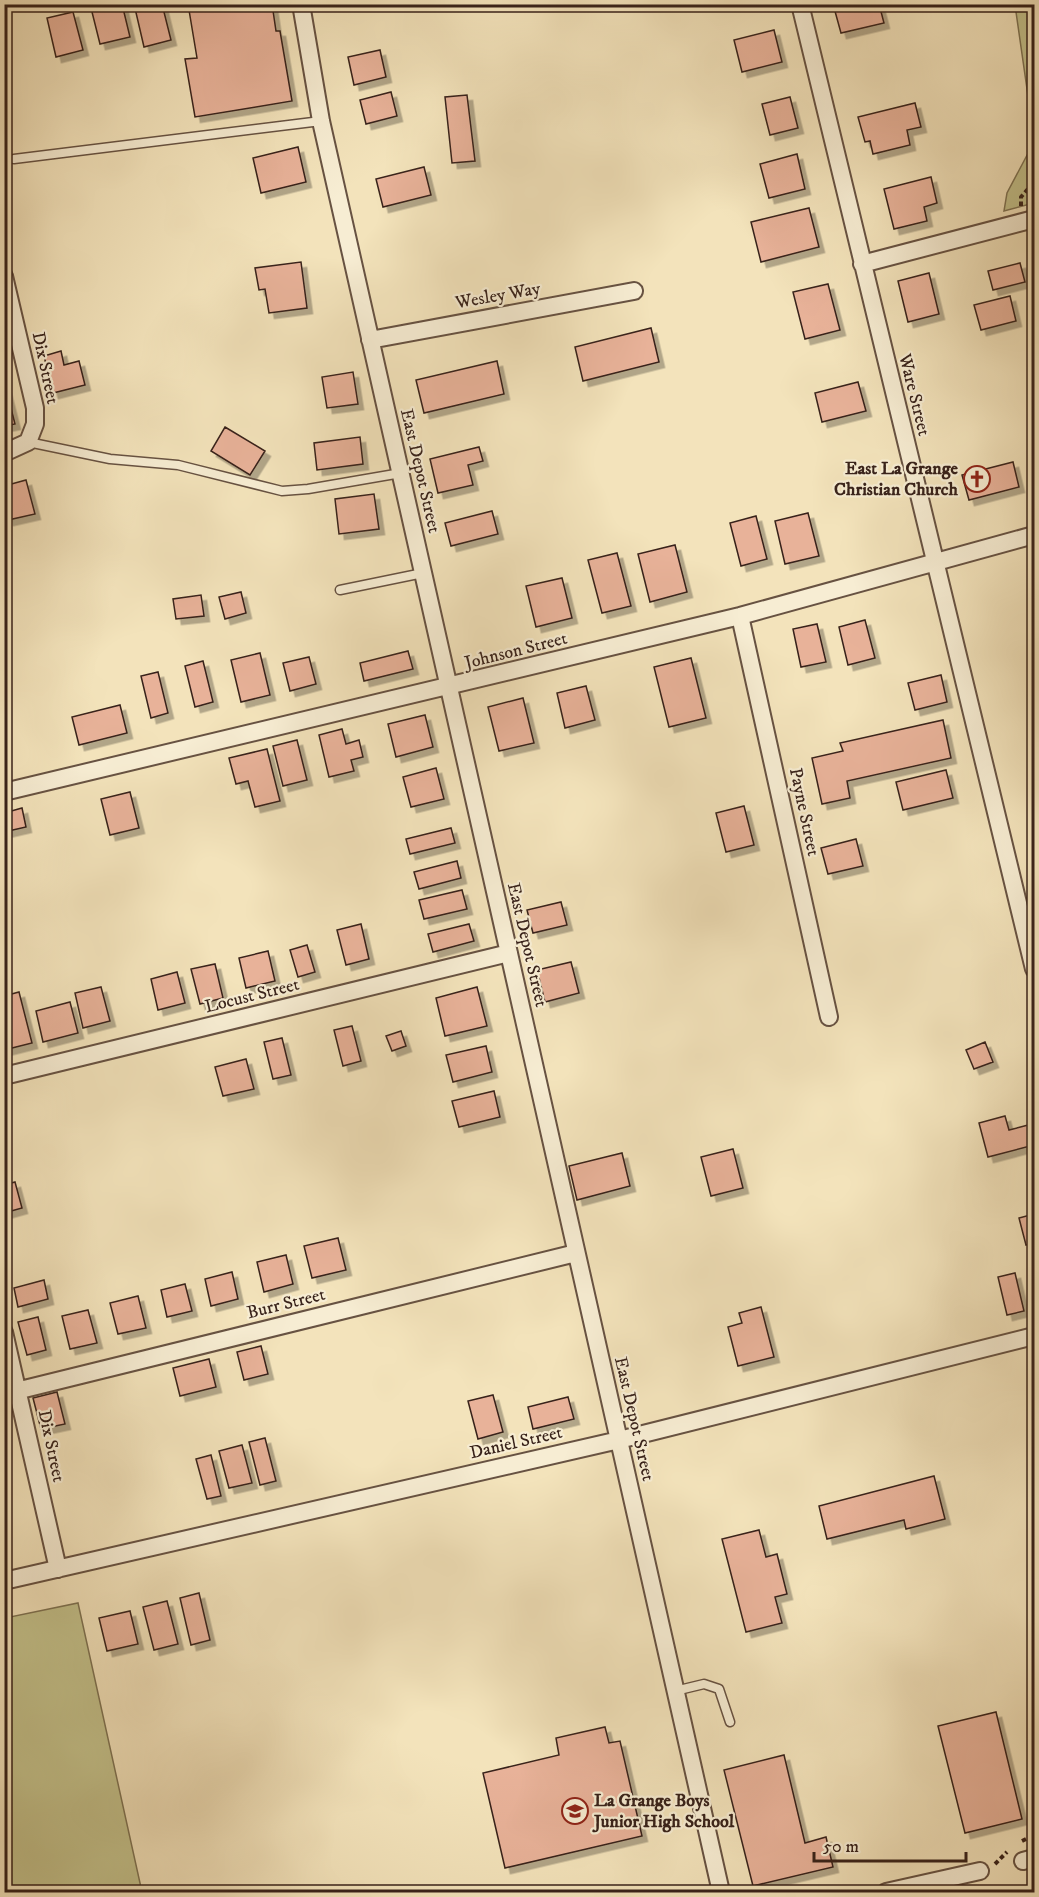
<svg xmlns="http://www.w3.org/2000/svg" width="1039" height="1897" viewBox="0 0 1039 1897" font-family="'IM FELL DW Pica',serif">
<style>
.green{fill:#c3c18b;stroke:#7e7252;stroke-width:1.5}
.building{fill:#e8b299;stroke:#38221a;stroke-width:1.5;filter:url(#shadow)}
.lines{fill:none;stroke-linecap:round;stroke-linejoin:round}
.service-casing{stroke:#675242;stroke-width:11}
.minor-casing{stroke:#675242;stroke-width:20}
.path{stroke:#38221a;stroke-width:4;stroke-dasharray:4.5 3;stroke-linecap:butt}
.service{stroke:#f7edd3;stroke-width:8}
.minor{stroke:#f7edd3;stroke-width:16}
.labels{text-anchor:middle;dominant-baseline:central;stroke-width:4.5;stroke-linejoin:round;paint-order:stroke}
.street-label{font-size:18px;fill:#38221a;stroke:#f7edd3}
.poi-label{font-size:18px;font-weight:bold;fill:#38221a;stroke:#f7edd3;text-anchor:end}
</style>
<defs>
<filter id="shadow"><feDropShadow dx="5.5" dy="5.5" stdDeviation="0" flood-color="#0004"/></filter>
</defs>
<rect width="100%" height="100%" fill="#f3e3bb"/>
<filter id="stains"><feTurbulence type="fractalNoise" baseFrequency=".00333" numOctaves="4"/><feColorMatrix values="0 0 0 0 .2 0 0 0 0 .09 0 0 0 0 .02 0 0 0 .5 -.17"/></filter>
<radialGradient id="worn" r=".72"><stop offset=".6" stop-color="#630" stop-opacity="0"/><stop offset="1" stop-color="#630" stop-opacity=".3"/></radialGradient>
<path class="green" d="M 1015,5 L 1034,5 L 1034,138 Z
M 1034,142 L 1034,203 L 1004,211 L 1007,193 Z
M 78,1603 L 142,1892 L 5,1892 L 5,1618 Z"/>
<path class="building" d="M 90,4 L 122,4 L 130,37 L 100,44 Z
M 134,4 L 162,4 L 171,40 L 144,47 Z
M 188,4 L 272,4 L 276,31 L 280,31 L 292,101 L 195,117 L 185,59 L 197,58 Z
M 833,4 L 879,4 L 884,23 L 841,33 Z
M 73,12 L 83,50 L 56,57 L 47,18 Z
M 774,30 L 782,62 L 742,72 L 734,40 Z
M 380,50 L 386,77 L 354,85 L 348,57 Z
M 391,92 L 397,116 L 366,124 L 360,100 Z
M 467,95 L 475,161 L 452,163 L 445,97 Z
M 790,97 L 798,128 L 770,135 L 762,104 Z
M 915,103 L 921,127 L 907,130 L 910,145 L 873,154 L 870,141 L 865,142 L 858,117 Z
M 298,147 L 306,182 L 261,193 L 253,158 Z
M 797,154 L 805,189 L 769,198 L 760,164 Z
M 424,167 L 431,195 L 383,207 L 376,179 Z
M 931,177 L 937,203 L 924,207 L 927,221 L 894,229 L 884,189 Z
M 809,208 L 819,247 L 761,262 L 751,222 Z
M 301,262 L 307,308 L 269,313 L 265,289 L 259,290 L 255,268 Z
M 1020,263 L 1025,282 L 993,290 L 988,271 Z
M 929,273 L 939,314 L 908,322 L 898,281 Z
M 828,284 L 840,330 L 805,339 L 793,292 Z
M 1010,296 L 1016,321 L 981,330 L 974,305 Z
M 651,328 L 659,362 L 583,381 L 575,347 Z
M 61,351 L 64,365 L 79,361 L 85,385 L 53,393 L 44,356 Z
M 497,361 L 504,394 L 424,413 L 416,380 Z
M 353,372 L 358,404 L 327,408 L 322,377 Z
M 4,381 L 15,424 L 4,426 Z
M 858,382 L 866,411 L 822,422 L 815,393 Z
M 225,427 L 265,451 L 250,475 L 211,451 Z
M 360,437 L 363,464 L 317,470 L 314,443 Z
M 479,447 L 483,461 L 468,465 L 473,485 L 438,493 L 430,459 Z
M 1013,462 L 1019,487 L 969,500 L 962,475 Z
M 26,480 L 35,514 L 8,520 L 4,504 L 4,486 Z
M 374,494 L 379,529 L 339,534 L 335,499 Z
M 492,511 L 498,534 L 451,546 L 445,523 Z
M 808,513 L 819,556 L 785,564 L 775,521 Z
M 756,516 L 767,559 L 741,566 L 730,523 Z
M 675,545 L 687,592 L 650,602 L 638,554 Z
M 617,553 L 631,606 L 602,613 L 588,560 Z
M 562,578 L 572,618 L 536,627 L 526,586 Z
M 241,592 L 246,613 L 225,619 L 219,597 Z
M 201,595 L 204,616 L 176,619 L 173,599 Z
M 865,620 L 875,658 L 848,665 L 839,627 Z
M 817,624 L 826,662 L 801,667 L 793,629 Z
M 408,651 L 413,669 L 364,681 L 360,663 Z
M 260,653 L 270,695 L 241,702 L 231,660 Z
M 309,657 L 316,684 L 290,691 L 283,663 Z
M 691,658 L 706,718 L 669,727 L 654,667 Z
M 203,661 L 213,702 L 195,707 L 185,666 Z
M 158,672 L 168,713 L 151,718 L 141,676 Z
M 941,675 L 947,702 L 915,710 L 908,683 Z
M 586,686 L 595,720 L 565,728 L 557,693 Z
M 523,698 L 534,743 L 499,751 L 488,707 Z
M 120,705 L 127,733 L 79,745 L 72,717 Z
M 425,715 L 433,747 L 396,757 L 388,724 Z
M 943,720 L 951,758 L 847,781 L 850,798 L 822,804 L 812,758 L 843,751 L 840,743 Z
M 342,729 L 346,744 L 359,740 L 363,757 L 351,760 L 354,771 L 329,777 L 319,735 Z
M 297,740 L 307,780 L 283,786 L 273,746 Z
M 267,749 L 280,801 L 255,807 L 248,781 L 236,784 L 229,758 Z
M 436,768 L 444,799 L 411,807 L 403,777 Z
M 946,770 L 953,798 L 903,810 L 896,782 Z
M 130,792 L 139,828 L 110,835 L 101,799 Z
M 744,806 L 754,845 L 726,852 L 716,813 Z
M 22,808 L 26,827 L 4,832 L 4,813 Z
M 451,828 L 455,843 L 410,854 L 406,839 Z
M 856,839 L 863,866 L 828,874 L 821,848 Z
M 457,861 L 461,878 L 419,889 L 414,872 Z
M 462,890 L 467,909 L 424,919 L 419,900 Z
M 561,902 L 567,925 L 533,933 L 527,910 Z
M 361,924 L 369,959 L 346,965 L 337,930 Z
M 469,924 L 474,941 L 433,952 L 428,934 Z
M 307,945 L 315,972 L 298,977 L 290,950 Z
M 268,951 L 275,981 L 246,988 L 239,958 Z
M 571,962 L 579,993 L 545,1002 L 537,970 Z
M 215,964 L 223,998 L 200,1004 L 191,969 Z
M 177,972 L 185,1003 L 158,1010 L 151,979 Z
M 101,987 L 110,1021 L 83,1028 L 75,993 Z
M 477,987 L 487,1026 L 445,1036 L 436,998 Z
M 19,992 L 32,1043 L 4,1050 L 4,996 Z
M 70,1002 L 78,1033 L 43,1042 L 36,1011 Z
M 352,1026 L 361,1061 L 343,1066 L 334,1030 Z
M 401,1031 L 406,1046 L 392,1051 L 386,1036 Z
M 282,1038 L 291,1075 L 273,1079 L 264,1042 Z
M 985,1042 L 993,1062 L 974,1069 L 966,1050 Z
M 486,1046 L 492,1072 L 453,1082 L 446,1055 Z
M 246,1059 L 254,1089 L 223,1096 L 215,1067 Z
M 494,1091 L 500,1117 L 459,1127 L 452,1101 Z
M 1005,1116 L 1009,1130 L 1032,1124 L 1034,1145 L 988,1157 L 979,1123 Z
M 733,1149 L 743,1188 L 711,1196 L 701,1157 Z
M 622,1153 L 630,1186 L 577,1200 L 569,1166 Z
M 15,1182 L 22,1208 L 4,1213 L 4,1185 Z
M 1034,1214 L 1034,1243 L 1026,1245 L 1019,1218 Z
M 338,1238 L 346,1270 L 312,1278 L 304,1246 Z
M 286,1255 L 293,1284 L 264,1292 L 257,1262 Z
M 232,1272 L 238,1299 L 211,1306 L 205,1279 Z
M 1015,1273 L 1024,1311 L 1007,1315 L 998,1277 Z
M 44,1280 L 48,1299 L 18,1307 L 14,1288 Z
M 185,1284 L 192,1311 L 167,1317 L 161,1290 Z
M 138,1296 L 146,1328 L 118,1334 L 110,1303 Z
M 761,1307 L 774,1357 L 738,1366 L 728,1327 L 742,1323 L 739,1313 Z
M 88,1310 L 97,1343 L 70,1349 L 62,1316 Z
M 38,1317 L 46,1350 L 27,1355 L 18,1322 Z
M 261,1346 L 268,1374 L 244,1380 L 237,1352 Z
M 209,1359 L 216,1387 L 180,1396 L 173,1368 Z
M 57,1392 L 65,1424 L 41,1429 L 33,1398 Z
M 493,1395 L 503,1432 L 478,1439 L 468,1401 Z
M 568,1397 L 574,1419 L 533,1429 L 528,1407 Z
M 265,1438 L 276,1481 L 260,1485 L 249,1442 Z
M 242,1445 L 252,1483 L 229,1488 L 219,1451 Z
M 211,1455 L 221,1496 L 207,1499 L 196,1459 Z
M 934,1476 L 945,1519 L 906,1529 L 904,1520 L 827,1539 L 819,1506 Z
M 759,1530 L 766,1557 L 777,1554 L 787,1594 L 775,1597 L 782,1623 L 746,1632 L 722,1539 Z
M 199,1593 L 210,1640 L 191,1645 L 180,1598 Z
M 167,1601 L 178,1644 L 154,1650 L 143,1607 Z
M 130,1611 L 138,1644 L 107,1651 L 99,1618 Z
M 996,1712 L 1022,1819 L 965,1833 L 938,1726 Z
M 605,1727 L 609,1743 L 620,1741 L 642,1836 L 505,1868 L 483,1773 L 559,1755 L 556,1738 Z
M 784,1755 L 805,1843 L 826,1837 L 833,1867 L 753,1886 L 724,1770 Z"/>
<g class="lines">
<defs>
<path id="service" d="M 14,159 L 321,121
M 28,442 L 110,459 L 178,465 L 282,491 L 308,489 L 401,473
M 340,590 L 423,573
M 675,1691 L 704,1684 L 719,1689 L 730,1722"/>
<path id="minor" d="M 301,4 L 321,121 L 721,1892
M 800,4 L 1034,969
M 862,264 L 1034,219
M 4,276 L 35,408 L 35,424 L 28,442 L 4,453
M 370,340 L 634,291
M 740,616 L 829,1017
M 4,792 L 740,616 L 1034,535
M 4,1076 L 509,953
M 4,1332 L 58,1569
M 4,1394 L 576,1253
M 4,1581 L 619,1440 L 1034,1336
M 1023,1861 L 1034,1858
M 886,1892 L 980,1871"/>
</defs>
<use href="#service" class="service-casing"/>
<use href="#minor" class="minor-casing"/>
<path class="path" d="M 1021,206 L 1021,197 L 1034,182
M 1031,236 L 1034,248
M 1034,381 L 1034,390
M 1022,1841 L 1034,1835
M 995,1864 L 1007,1852"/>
<use href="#service" class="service"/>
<use href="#minor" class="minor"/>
</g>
<defs>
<symbol id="church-ring" viewBox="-11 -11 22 22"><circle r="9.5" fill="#f7edd3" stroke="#8f2418" stroke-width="1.5"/><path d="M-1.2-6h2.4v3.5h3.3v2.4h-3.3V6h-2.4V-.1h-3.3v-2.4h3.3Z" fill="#8f2418"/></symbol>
<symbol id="school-ring" viewBox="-11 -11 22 22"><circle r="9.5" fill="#f7edd3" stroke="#8f2418" stroke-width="1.5"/><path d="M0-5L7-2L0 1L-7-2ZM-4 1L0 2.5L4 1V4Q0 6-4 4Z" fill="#8f2418"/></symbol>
</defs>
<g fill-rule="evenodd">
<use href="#church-ring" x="962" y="464" width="30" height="30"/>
<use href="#school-ring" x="560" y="1796" width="30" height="30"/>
</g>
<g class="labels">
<g class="street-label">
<text transform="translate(498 296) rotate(-10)">Wesley Way</text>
<text transform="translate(45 368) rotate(78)">Dix Street</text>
<text transform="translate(914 395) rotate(76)">Ware Street</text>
<text transform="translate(420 471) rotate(77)">East Depot Street</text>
<text transform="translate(516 651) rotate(-14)">Johnson Street</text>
<text transform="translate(804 812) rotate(78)">Payne Street</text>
<text transform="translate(527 945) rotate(77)">East Depot Street</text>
<text transform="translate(252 996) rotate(-14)">Locust Street</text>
<text transform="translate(286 1304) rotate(-14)">Burr Street</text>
<text transform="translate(634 1419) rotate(77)">East Depot Street</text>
<text transform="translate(516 1443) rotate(-13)">Daniel Street</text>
<text transform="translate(51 1446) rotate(78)">Dix Street</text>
</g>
<g class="poi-label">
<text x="958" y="469">East La Grange<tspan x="958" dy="21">Christian Church</tspan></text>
<text x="594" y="1801" text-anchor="start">La Grange Boys<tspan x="594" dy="21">Junior High School</tspan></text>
</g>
</g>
<rect width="1039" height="1897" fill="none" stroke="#f3e3bb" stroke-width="24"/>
<rect x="6" y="6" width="1027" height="1885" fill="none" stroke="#38221a" stroke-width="3"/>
<rect x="12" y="12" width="1015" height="1873" fill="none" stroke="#38221a" stroke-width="1.5"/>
<path d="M814 1852v9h152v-9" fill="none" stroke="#38221a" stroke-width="3"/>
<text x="823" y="1852" font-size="18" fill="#38221a" stroke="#f7edd3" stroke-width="4.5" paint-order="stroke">50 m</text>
<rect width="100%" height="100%" filter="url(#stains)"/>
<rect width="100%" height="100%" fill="url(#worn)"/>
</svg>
